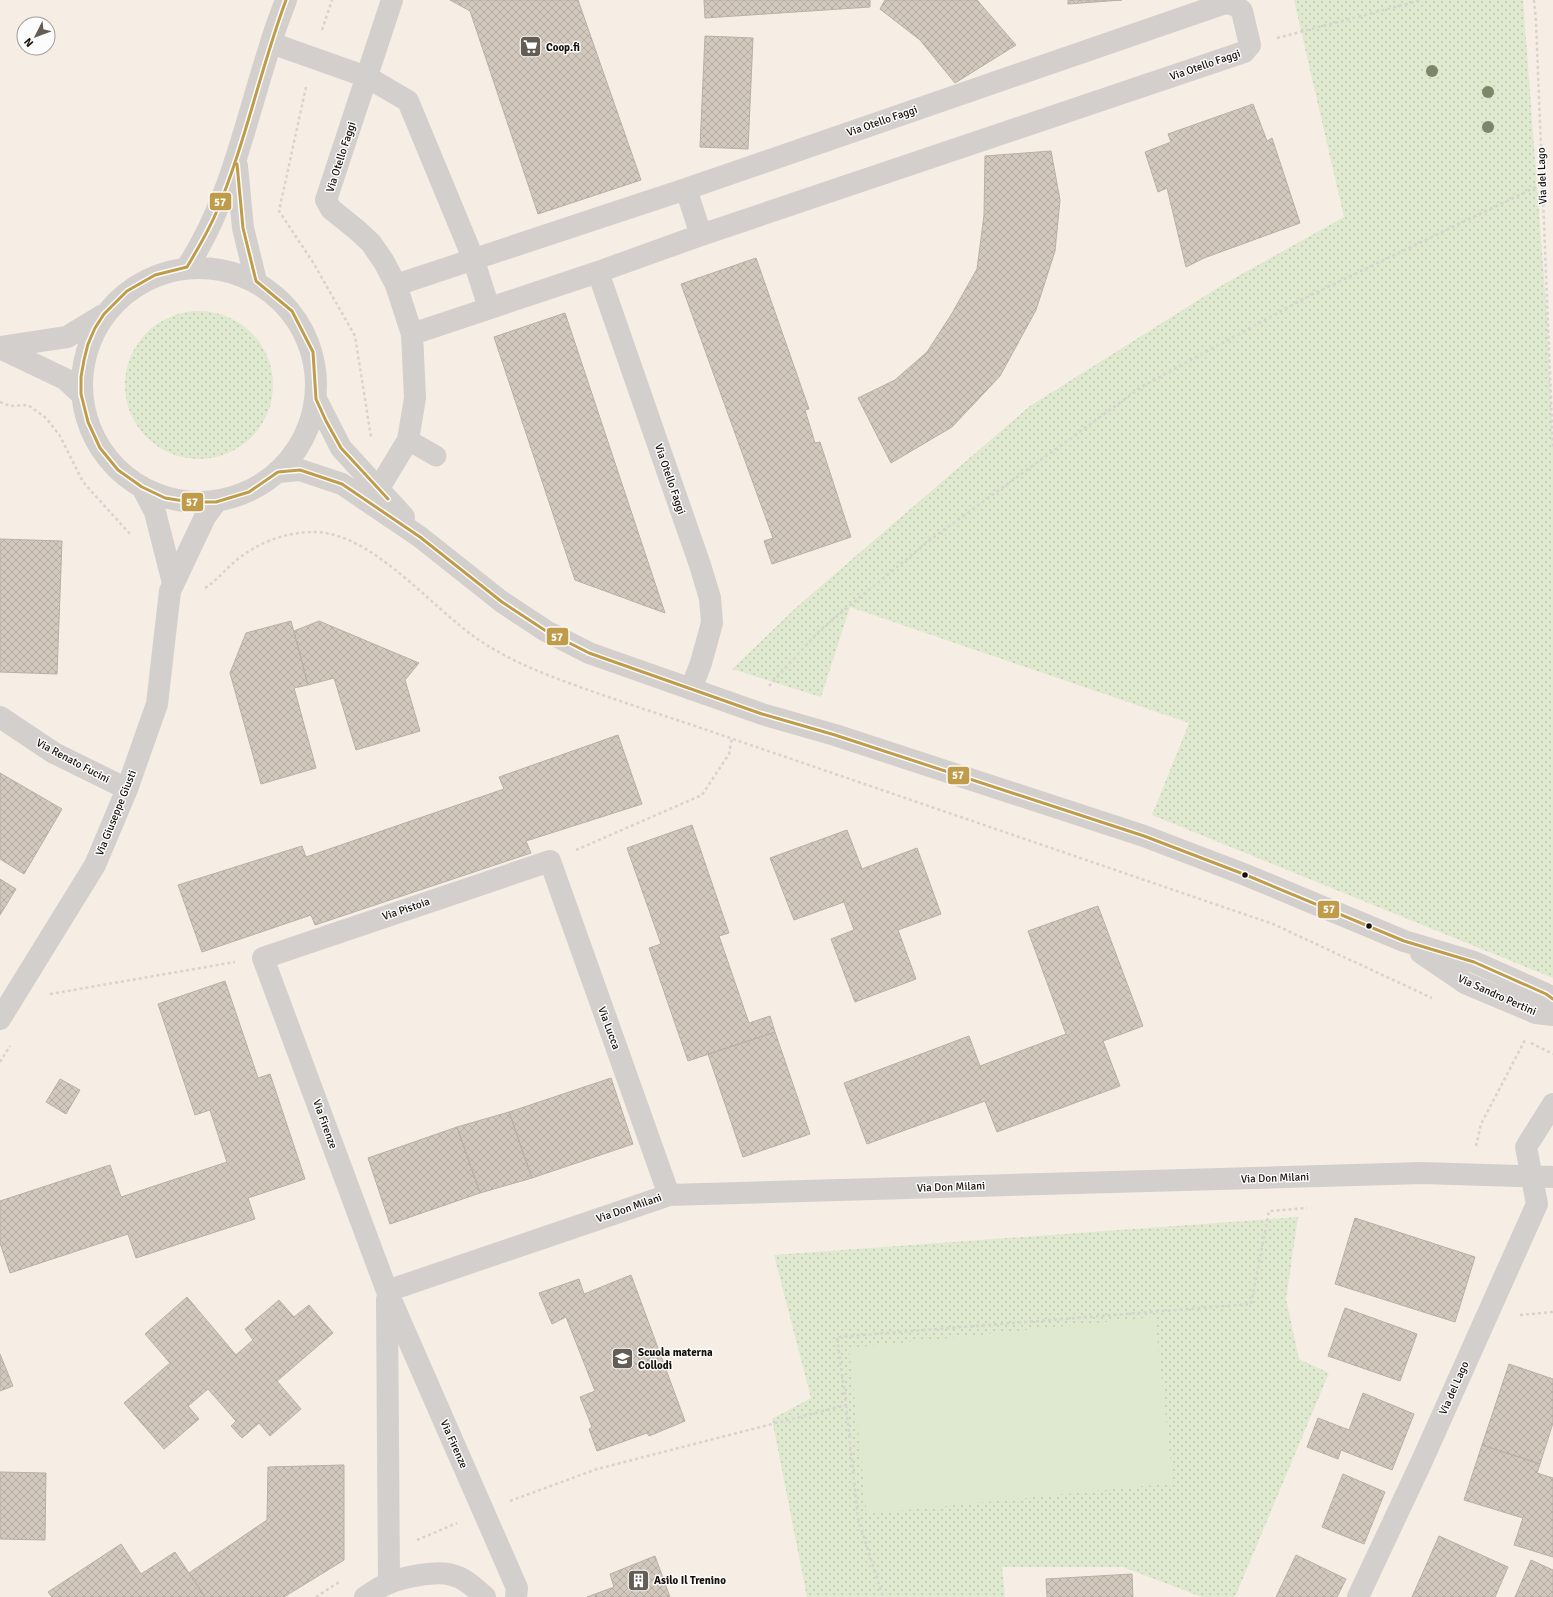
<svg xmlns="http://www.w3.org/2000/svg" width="1553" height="1597" viewBox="0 0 1553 1597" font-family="Signika,sans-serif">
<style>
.grass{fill:url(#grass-dots)}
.garden{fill:#dfe9cf}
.building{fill:url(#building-cross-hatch);stroke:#b8b0a9}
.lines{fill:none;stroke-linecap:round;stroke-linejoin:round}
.path{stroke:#d6d4d0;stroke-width:2.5;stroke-dasharray:3 3;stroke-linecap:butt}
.lane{stroke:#d2cfcd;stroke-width:21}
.street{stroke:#d2cfcd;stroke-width:22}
.secondary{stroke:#d2cfcd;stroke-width:22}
.bus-1-casing{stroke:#fcfcfc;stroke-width:6}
.bus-1{stroke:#bf9b4a;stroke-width:3}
.tree{fill:#7d8668}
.bus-dot{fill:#161009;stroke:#fcfcfc;stroke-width:1.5}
.labels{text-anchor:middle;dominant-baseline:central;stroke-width:3;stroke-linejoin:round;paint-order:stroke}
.poi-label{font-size:11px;font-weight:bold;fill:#161009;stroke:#fcfcfc;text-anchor:start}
.street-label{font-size:11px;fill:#161009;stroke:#fcfcfc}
.line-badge{stroke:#fcfcfc;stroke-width:1.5}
.badge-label{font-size:11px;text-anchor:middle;font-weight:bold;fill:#fff}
</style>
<defs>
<pattern id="grass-dots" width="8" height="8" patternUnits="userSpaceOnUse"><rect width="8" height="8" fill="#dfe9cf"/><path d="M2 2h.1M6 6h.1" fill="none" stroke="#bfc7b0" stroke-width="1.8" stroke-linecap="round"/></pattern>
<pattern id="building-cross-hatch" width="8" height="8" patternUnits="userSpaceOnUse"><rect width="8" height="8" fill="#d3c8bd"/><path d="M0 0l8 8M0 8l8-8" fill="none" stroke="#b4aba1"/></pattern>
</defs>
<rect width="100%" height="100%" fill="#f6ede4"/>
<path class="grass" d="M 1294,0 L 1523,0 L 1547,318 L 1553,448 L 1553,978 L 1152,815 L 1189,723 L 850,607 L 821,697 L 732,669 L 799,605 L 1030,406 L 1224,284 L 1344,217 Z
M125 385a74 74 0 1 1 148 0a74 74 0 1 1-148 0Z
M 1298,1217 L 1286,1299 L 1299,1359 L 1329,1373 L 1235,1597 L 1202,1597 L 1123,1567 L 1002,1567 L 1005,1597 L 807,1597 L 772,1419 L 811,1398 L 774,1255 Z"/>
<path class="garden" d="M 1155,1317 L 1173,1483 L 867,1514 L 849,1348 Z"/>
<path class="building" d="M 450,0 L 578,0 L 641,180 L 538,214 L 470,11 Z
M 704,0 L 870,0 L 870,7 L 705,18 Z
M 885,0 L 977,0 L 1016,45 L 955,83 L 920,40 L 880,9 Z
M 1068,0 L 1122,0 L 1068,4 Z
M 705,36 L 753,38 L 748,149 L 700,147 Z
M 1253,104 L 1267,141 L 1272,138 L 1300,223 L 1204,258 L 1186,267 L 1167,188 L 1158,192 L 1145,152 L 1171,142 L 1168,134 Z
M 1051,151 L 1060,200 L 1055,251 L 1036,310 L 1000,376 L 952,427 L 891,463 L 858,398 L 895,380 L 927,352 L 951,315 L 977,269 L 984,215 L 985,156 Z
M 756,258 L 809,409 L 805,410 L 815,443 L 820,442 L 851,537 L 772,564 L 764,541 L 773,538 L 681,284 Z
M 565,313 L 665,613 L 575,580 L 494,337 Z
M 0,539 L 62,541 L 57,674 L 0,672 Z
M 291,621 L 308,685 L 294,688 L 316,768 L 261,784 L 230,673 L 246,633 Z
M 319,621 L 419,663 L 405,680 L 420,731 L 356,750 L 334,678 L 308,685 L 294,631 Z
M 618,735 L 642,804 L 526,841 L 531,853 L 315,925 L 311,915 L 202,952 L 178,885 L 302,846 L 306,857 L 504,789 L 499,777 Z
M 0,773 L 62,809 L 24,874 L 0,859 Z
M 692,825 L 729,933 L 719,936 L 749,1023 L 770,1016 L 775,1032 L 688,1061 L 649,948 L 661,944 L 627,848 Z
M 847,830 L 862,869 L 917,848 L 941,914 L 898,930 L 916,979 L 855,1002 L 831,939 L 854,930 L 844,902 L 794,920 L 770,858 Z
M 0,879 L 16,889 L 0,915 Z
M 1098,906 L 1143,1026 L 1103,1041 L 1120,1086 L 997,1132 L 985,1101 L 867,1144 L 844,1083 L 969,1036 L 980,1066 L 1066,1034 L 1028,931 Z
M 225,981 L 258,1078 L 270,1074 L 305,1179 L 248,1198 L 255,1219 L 136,1258 L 128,1234 L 10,1273 L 0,1243 L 0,1201 L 110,1165 L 121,1197 L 227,1162 L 210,1110 L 195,1115 L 158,1004 Z
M 775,1032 L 810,1134 L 743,1157 L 708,1054 Z
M 611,1078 L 633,1144 L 532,1178 L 509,1112 Z
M 60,1079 L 80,1090 L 66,1114 L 46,1102 Z
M 509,1112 L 532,1178 L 480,1193 L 457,1127 Z
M 457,1127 L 480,1193 L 390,1224 L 368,1158 Z
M 1355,1218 L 1475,1257 L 1455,1322 L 1335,1284 Z
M 631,1275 L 685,1421 L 649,1436 L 647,1433 L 597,1451 L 589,1429 L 592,1427 L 580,1397 L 595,1391 L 566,1317 L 552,1324 L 539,1293 L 579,1279 L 584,1294 Z
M 187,1297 L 236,1355 L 253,1340 L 245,1329 L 279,1300 L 294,1317 L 309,1305 L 333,1333 L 277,1381 L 301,1409 L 270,1436 L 259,1423 L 242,1438 L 231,1426 L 236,1421 L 208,1389 L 188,1406 L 199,1419 L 164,1449 L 124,1403 L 170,1363 L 145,1334 Z
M 1345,1308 L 1417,1334 L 1400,1381 L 1328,1356 Z
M 0,1354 L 13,1386 L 0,1391 Z
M 1509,1364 L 1553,1379 L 1553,1423 L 1540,1464 L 1482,1445 Z
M 1363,1393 L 1414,1414 L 1392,1470 L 1341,1450 L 1338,1459 L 1307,1447 L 1318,1418 L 1349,1430 Z
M 1482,1445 L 1540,1464 L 1537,1473 L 1553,1478 L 1553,1557 L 1514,1545 L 1523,1518 L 1464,1500 Z
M 344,1465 L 344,1560 L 284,1597 L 205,1597 L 189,1573 L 267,1520 L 268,1467 Z
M 0,1472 L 46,1473 L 45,1540 L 0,1539 Z
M 1343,1474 L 1385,1492 L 1364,1544 L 1322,1527 Z
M 1439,1536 L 1508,1567 L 1495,1597 L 1412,1597 Z
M 121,1544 L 141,1574 L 175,1552 L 205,1597 L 52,1597 L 48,1592 Z
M 1296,1555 L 1346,1579 L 1337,1597 L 1276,1597 Z
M 655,1556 L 670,1597 L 587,1597 L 614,1587 L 610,1574 Z
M 1531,1560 L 1553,1570 L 1553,1597 L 1515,1597 Z
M 1132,1574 L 1133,1597 L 1047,1597 L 1046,1579 Z"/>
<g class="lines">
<path class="path" d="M 1534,0 L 1536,22 L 1553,448
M 322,30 L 332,0
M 1277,38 L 1422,0
M 306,87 L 279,211 L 314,264 L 355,336 L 371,437
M 0,402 L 10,406 L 28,405 L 46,418 L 60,436 L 83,482 L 130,534
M 205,588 C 216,581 222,573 232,564 C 254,544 282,533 311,532 C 371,530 431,608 479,640 C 512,662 544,674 580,687 C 619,701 659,714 698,727 L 1273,924 L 1432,998
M 769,686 L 820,630 L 930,540 L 1143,386 L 1309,296 L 1542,184
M 576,850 L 702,795 L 729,754 L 732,738
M 50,994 L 235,962
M 1531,1043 L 1553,1054
M 0,1062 L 10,1046
M 1476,1146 L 1481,1124 L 1525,1040
M 1520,1315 L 1553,1312
M 846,1405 L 858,1518 L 883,1597
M 510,1501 L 597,1469 L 846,1405 L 837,1337 L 1251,1304 L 1269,1211 L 1307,1208
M 417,1540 L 457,1523
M 316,1597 L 339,1582"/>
<path class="lane" d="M 408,440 L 436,456"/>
<path class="street" d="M 271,43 L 367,77 L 408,101 L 473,258 L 489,308
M 686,189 L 701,235
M 598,272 L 700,565 L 710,598 L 712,623 L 701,663 L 691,689
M 396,285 L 686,189 L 1225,3 L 1235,5 L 1242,11 L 1250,45 L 1244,52 L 701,235 L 598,272 L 412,334
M 379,488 L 408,440 L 415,398 L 412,334 L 396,285 L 384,262 L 371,243 L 357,230 L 331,209 L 326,200 L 392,0
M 0,717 L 54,753 L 127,789
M 387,1291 L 669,1195 L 1422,1173 L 1553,1177
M 387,1300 L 389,1583
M 516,1597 L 517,1588 L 387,1291 L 263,958 L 550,861 L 669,1195
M 1358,1597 L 1421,1463 L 1537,1204 L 1526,1147 L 1553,1104"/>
<path class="secondary" d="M 237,166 L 243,228 L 256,281
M 187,267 C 231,200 246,118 271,43 C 275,28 281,14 286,0
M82 385a117 117 0 1 1 234 0a117 117 0 1 1-234 0Z
M 0,347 L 67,337 L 103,315
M 0,348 L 65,379 L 81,394
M 316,399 L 341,448 L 404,517
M 278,472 L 300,470 L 342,484 L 420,537 L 502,602 L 546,631 L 589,653 L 762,714 L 835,735 L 1144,836 L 1246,875 L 1404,941 L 1474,962 L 1546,994 L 1553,999
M 142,487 L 155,512 L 173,583
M 1421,953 L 1465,983 L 1536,1013 L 1553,1015
M 0,1019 L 95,865 L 127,789 L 157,704 L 170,591 L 205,517 L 216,502
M 365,1597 C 373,1592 381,1586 389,1583 C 404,1577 437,1570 452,1575 C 465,1578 475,1588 485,1597"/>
<defs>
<path id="bus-1" d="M 286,0 C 260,70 245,145 216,213 C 208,232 197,250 187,267 L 155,275 L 127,291 L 104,314 L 95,328 L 88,344 L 84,360 L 81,377 L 81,394 L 88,422 L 100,448 L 118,470 L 142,487 L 165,498 L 190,502 L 216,502 L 249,492 L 278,472 L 300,470 L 342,484 L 420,537 L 502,602 L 546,631 L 589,653 L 762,714 L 835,735 L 1144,836 L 1246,875 L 1404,941 L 1474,962 L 1546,994 L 1553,999
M 237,164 L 243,228 L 256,281 L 292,311 L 313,352 L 316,399 L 326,421 L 341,448 L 388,499"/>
</defs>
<use href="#bus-1" class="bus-1-casing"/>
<use href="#bus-1" class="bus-1"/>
</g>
<g class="tree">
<circle cx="1432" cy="71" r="6"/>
<circle cx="1488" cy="92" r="6"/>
<circle cx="1488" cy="127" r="6"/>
</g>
<defs>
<symbol id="supermarket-square" viewBox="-11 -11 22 22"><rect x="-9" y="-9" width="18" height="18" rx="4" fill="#645d56" stroke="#fcfcfc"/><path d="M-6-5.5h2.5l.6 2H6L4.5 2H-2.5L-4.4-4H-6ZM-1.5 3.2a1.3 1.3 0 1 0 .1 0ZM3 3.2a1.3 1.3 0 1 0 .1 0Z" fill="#fff"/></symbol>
<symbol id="school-square" viewBox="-11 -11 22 22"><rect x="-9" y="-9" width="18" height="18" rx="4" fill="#645d56" stroke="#fcfcfc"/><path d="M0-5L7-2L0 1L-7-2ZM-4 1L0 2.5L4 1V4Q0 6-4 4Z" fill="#fff"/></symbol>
<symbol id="building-square" viewBox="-11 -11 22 22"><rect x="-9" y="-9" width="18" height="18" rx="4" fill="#645d56" stroke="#fcfcfc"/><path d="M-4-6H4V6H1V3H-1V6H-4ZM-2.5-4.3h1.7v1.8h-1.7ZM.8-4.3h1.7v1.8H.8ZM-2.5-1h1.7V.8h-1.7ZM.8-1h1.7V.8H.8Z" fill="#fff"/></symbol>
</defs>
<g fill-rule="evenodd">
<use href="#supermarket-square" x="518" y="34" width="25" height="25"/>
<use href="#school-square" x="610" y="1346" width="25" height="25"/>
<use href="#building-square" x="626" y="1568" width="25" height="25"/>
</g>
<g class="bus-dot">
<circle cx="1245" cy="875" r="3.5"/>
<circle cx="1369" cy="926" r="3.5"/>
</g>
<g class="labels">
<g class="poi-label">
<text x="546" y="47">Coop.fi</text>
<text x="638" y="1352">Scuola materna<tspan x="638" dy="13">Collodi</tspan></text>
<text x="654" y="1580">Asilo Il Trenino</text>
</g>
<g class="street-label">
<text transform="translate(1205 65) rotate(-19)">Via Otello Faggi</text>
<text transform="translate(882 121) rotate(-19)">Via Otello Faggi</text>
<text transform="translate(341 157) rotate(-72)">Via Otello Faggi</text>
<text transform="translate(1542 176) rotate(-92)">Via del Lago</text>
<text transform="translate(670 479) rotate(71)">Via Otello Faggi</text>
<text transform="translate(73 761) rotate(28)">Via Renato Fucini</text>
<text transform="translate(116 813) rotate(-68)">Via Giuseppe Giusti</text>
<text transform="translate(406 909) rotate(-19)">Via Pistoia</text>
<text transform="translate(1497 995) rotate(24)">Via Sandro Pertini</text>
<text transform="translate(609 1028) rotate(70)">Via Lucca</text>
<text transform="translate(325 1124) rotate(70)">Via Firenze</text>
<text transform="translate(1275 1178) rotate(-2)">Via Don Milani</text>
<text transform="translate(951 1187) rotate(-2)">Via Don Milani</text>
<text transform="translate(629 1208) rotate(-19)">Via Don Milani</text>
<text transform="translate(1454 1388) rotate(-66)">Via del Lago</text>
<text transform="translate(454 1444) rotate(66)">Via Firenze</text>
</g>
</g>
<g class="line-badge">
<rect x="209" y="192" width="23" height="19" rx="4" fill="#bf9b4a"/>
<rect x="181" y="492" width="23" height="20" rx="4" fill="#bf9b4a"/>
<rect x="546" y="627" width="23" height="19" rx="4" fill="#bf9b4a"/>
<rect x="947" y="766" width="23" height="19" rx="4" fill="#bf9b4a"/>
<rect x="1317" y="900" width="23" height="19" rx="4" fill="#bf9b4a"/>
</g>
<g class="badge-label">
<text x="220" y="206">57</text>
<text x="192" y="506">57</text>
<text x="557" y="641">57</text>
<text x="958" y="779">57</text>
<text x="1329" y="913">57</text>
</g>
<g transform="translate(36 36) rotate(228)"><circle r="19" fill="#fcfcfc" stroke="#a09e9b"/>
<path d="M0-3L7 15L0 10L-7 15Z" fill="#645d56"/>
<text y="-6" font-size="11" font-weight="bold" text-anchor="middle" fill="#161009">N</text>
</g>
</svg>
